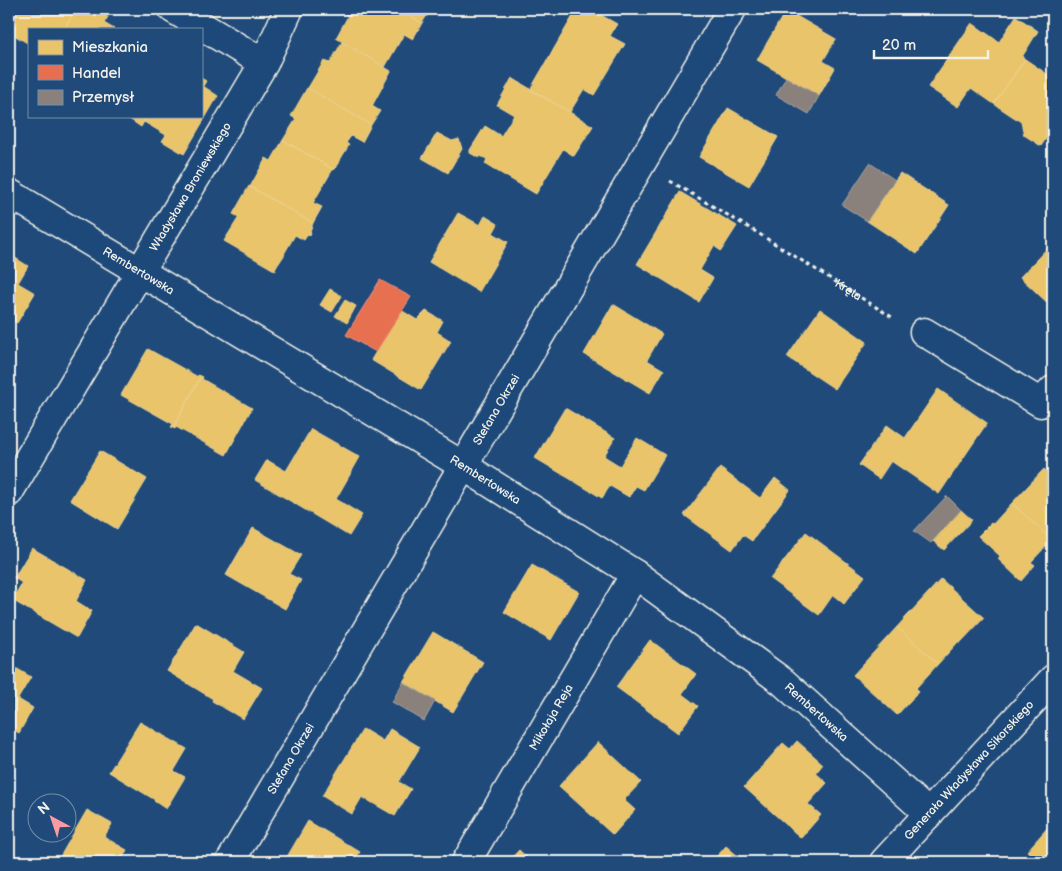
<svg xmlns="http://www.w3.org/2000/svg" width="1062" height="871" viewBox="0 0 1062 871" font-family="'Balsamiq Sans',sans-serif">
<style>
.homes{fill:#e9c46a;stroke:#ecd290}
.shops{fill:#e76f51;stroke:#eb967e}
.industry{fill:#8a817c;stroke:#aaa39c}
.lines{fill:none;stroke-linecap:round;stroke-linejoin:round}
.minor-casing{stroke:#f4f1e8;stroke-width:31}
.path{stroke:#f4f1e8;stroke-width:3;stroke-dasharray:4 4;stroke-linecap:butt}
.minor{stroke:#1f4a7a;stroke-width:28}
.labels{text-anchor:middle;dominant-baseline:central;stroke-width:5;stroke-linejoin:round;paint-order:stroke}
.street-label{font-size:12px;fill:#f4f1e8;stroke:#1f4a7a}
</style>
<rect width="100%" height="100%" fill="#1f4a7a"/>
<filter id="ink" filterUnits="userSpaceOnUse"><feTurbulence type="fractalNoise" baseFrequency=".02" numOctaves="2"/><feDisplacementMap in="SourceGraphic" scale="10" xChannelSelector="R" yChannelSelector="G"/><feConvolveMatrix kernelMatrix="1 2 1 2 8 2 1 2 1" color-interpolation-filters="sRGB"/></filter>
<g filter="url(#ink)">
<path class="homes" d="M 9,9 L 76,9 L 64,29 L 29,29 L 29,44 L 9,32 Z
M 76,9 L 93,9 L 108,17 L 104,23 L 114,29 L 64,29 Z
M 345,9 L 398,9 L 422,23 L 413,39 L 404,34 L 385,67 L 336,38 L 348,16 L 343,13 Z
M 398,9 L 431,9 L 422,23 Z
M 577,9 L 590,9 L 617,24 L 610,36 L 625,44 L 594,95 L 584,89 L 570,112 L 530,90 Z
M 786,10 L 836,39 L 823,61 L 835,68 L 819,96 L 757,60 Z
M 1016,16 L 1038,31 L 1022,57 L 1025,59 L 994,104 L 971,88 L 958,107 L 928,87 L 972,23 L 999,42 Z
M 342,42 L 391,71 L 372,106 L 380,111 L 371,125 L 308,88 L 324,61 L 330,63 Z
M 1025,59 L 1053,78 L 1053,128 L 1041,146 L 1024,135 L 1021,122 L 994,104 Z
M 201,78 L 206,81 L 203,86 L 218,96 L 184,154 L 162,141 L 166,135 L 144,122 L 147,116 L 201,116 Z
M 512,78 L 593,126 L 574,156 L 563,149 L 536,194 L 485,164 L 487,159 L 480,156 L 479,158 L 470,153 L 470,150 L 485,126 L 501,136 L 514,115 L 497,105 Z
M 307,88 L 371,125 L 362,142 L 351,136 L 346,143 L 349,145 L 334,170 L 283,140 L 296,119 L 291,116 Z
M 728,108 L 778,137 L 749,186 L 699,157 Z
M 125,116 L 147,116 L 141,127 Z
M 437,133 L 452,141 L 459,139 L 462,149 L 448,173 L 422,158 Z
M 283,140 L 333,169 L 313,203 L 322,207 L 313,223 L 250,187 L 266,158 L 271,161 Z
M 900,173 L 949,205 L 917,254 L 867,221 Z
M 249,186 L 313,223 L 310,231 L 311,232 L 310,235 L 308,234 L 304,240 L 295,235 L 284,254 L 285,254 L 275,269 L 276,271 L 224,241 L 239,217 L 233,214 Z
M 680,192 L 737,226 L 721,251 L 714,246 L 700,270 L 713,278 L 699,302 L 637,264 Z
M 458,213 L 480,225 L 485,216 L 498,224 L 493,233 L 508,242 L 479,292 L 429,262 Z
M 1053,242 L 1053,308 L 1020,277 Z
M 9,254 L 28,266 L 18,283 L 35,293 L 17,323 L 9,318 Z
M 330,289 L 342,296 L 332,312 L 320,305 Z
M 345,300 L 356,306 L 347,323 L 335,316 Z
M 613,304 L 662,334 L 647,360 L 664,370 L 650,393 L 584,354 Z
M 820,309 L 867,342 L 835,389 L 787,357 Z
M 401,310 L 417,320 L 426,311 L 443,321 L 437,332 L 451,341 L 421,390 L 371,360 Z
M 148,349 L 198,377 L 198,375 L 201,376 L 173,428 L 171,427 L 173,424 L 121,395 Z
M 201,376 L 203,377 L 202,379 L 252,408 L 226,455 L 176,427 L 175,429 L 173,428 Z
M 938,389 L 987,423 L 939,494 L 891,461 L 879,479 L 859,465 L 887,425 L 905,438 Z
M 565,408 L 615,438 L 604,456 L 620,466 L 637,438 L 665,455 L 644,490 L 636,486 L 629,497 L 610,486 L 602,498 L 535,458 Z
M 311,429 L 360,457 L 336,499 L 362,515 L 349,536 L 255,480 L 267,460 L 286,471 Z
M 100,451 L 147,479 L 117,529 L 70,500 Z
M 720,468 L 760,498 L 775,478 L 790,490 L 752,541 L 743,535 L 732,550 L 684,515 Z
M 1044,469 L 1053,477 L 1052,540 L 1012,503 Z
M 1012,503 L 1052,540 L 1031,562 L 1035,565 L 1021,581 L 998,559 L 1000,556 L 978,536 L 991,523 L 993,524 Z
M 961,510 L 972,520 L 944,550 L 933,541 Z
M 253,528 L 301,555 L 289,574 L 301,580 L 285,609 L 226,575 Z
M 806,532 L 865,576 L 844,604 L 833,595 L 819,615 L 770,579 Z
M 32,548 L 87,580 L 76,601 L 92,611 L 77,638 L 12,600 L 22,583 L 14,578 Z
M 532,565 L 579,592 L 551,640 L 504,612 Z
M 941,579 L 984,618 L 960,643 L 959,641 L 938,664 L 897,627 Z
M 196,623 L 244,652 L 233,671 L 262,688 L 243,719 L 212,701 L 213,699 L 167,671 Z
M 897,627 L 938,664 L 916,688 L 919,691 L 897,715 L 853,675 Z
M 433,632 L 483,662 L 453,712 L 403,682 Z
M 650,640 L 696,674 L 682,694 L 698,706 L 678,733 L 616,687 Z
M 9,664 L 31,677 L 9,714 Z
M 18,699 L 33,708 L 19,733 L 9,727 L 9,714 Z
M 140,722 L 187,749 L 174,771 L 185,777 L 166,809 L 154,801 L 155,800 L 109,772 Z
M 363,729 L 383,741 L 390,729 L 420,747 L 399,782 L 411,789 L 395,816 L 362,797 L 352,814 L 322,796 Z
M 797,741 L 823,764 L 816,773 L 827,783 L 808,804 L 821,815 L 801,838 L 744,787 L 783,743 L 790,749 Z
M 598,742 L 641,782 L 624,800 L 635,810 L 613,835 L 559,786 Z
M 87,810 L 112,824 L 104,837 L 127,850 L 120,862 L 57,862 Z
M 308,821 L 360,852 L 353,862 L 284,862 Z
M 1049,826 L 1053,829 L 1053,862 L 1039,862 L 1027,851 Z
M 726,846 L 745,862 L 712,862 Z
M 519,850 L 532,862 L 508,862 Z"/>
<path class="shops" d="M 380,280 L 411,297 L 376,352 L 346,335 Z"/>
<path class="industry" d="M 786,77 L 819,96 L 809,114 L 776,95 Z
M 870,163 L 895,180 L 867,221 L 842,205 Z
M 947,496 L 961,510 L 931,543 L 914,531 Z
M 403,682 L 435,701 L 424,721 L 392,702 Z"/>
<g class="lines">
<defs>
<g id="minor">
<path d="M 173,9 L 264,63"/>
<path id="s2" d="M 9,193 L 462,465 L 635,574 L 783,682 L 929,814"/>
<path d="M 924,332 L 1041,403 L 1053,390"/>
<path id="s3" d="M 9,492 L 264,63 L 289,9"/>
<path id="s4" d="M 230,862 L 732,9"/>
<path id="s5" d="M 466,862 L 635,574"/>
<path id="s6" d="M 884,862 L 1053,679"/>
</g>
</defs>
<use href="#minor" class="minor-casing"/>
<path class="path" id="s1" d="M 670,181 L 753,230 L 895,319"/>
<use href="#minor" class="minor"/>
</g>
</g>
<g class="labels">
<g class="street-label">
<text stroke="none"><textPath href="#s3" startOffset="355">Władysława Broniewskiego</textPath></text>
<text stroke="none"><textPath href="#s2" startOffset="151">Rembertowska</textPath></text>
<text stroke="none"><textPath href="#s1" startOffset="209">Kręta</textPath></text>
<text stroke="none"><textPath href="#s4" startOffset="525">Stefana Okrzei</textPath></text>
<text stroke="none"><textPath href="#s2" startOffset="556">Rembertowska</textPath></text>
<text stroke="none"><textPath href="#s2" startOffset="961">Rembertowska</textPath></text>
<text stroke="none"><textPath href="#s5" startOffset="168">Mikołaja Reja</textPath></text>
<text stroke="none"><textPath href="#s4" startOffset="120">Stefana Okrzei</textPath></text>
<text stroke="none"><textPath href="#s6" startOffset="125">Generała Władysława Sikorskiego</textPath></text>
</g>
</g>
<rect width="1062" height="871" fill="none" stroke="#1f4a7a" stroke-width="30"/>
<rect x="15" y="15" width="1032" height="841" fill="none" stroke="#f4f1e8" stroke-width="2" filter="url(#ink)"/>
<rect x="28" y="28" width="175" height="90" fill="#1f4a7a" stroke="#748da6"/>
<rect x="38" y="40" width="25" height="15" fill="#e9c46a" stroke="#748da6"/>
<text x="72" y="52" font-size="15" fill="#f4f1e8">Mieszkania</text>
<rect x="38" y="65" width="25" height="15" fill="#e76f51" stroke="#748da6"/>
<text x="72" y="78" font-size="15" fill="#f4f1e8">Handel</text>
<rect x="38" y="90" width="25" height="15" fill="#8a817c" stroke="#748da6"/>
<text x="72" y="102" font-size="15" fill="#f4f1e8">Przemysł</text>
<g transform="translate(52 818) rotate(320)"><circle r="24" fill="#1f4a7a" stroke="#748da6"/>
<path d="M0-4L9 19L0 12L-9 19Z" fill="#ff9aa2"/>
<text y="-8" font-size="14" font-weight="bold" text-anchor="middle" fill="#f4f1e8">N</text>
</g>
<path d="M874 50v8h114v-8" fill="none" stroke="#f4f1e8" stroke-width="2.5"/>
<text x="882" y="50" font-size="15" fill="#f4f1e8" stroke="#1f4a7a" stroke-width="4" paint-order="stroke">20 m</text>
</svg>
